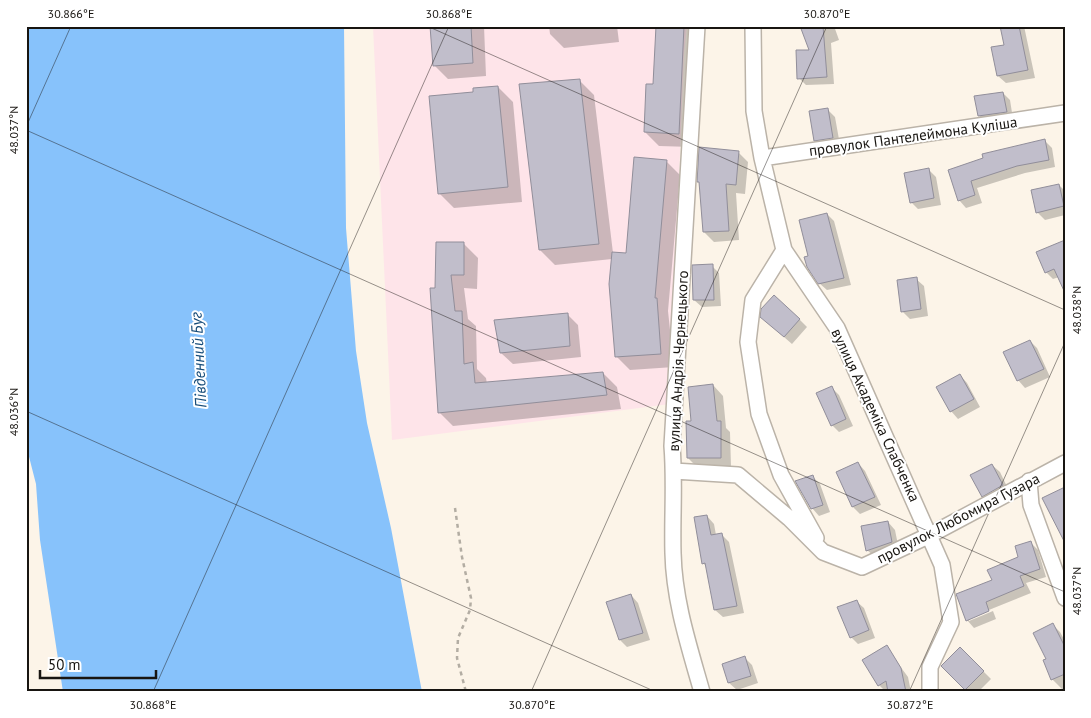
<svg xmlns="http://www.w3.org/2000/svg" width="1091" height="718" viewBox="0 0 1091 718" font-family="'PT Sans',sans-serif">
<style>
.industrial{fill:#fee4e9}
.water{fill:#87c2fb}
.shadow{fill:#0003}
.building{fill:#c1becb;stroke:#918e9a}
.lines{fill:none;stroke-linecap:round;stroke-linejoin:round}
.minor-casing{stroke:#bbb3a8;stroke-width:18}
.path{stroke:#b3ada3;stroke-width:2.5;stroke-dasharray:4 4;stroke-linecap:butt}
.minor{stroke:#fff;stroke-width:15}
.ticks{fill:none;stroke:#181511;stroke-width:1;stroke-opacity:0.45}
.labels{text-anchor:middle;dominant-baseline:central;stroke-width:4;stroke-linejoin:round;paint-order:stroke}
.street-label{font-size:15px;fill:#181511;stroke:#fff}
.water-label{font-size:16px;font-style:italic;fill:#154b78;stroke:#fff}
.neatline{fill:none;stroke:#181511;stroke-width:2}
.ticks-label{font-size:12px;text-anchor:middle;fill:#181511}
</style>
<rect width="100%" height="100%" fill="#fcf4e8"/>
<path class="industrial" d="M 373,26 L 687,26 L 684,53 L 670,404 L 392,440 Z"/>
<path class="water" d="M 26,26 L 344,26 L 346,228 L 356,351 L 367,423 L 391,528 L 422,692 L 63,692 L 40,540 L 36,484 L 26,445 Z"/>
<path class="shadow" d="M 431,26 L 484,26 L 486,76 L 448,79 L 434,65 Z
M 549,26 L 617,26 L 619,42 L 564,48 L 550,34 Z
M 658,26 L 699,26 L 692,147 L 659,146 L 645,132 L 655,86 Z
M 802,26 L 834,26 L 839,40 L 831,43 L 834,84 L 806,85 L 799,78 L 810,51 Z
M 1001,26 L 1024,26 L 1035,78 L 1006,83 L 998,76 L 993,48 L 1005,45 Z
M 579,80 L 594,95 L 613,253 L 627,255 L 666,161 L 680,175 L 668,311 L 674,367 L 630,370 L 616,356 L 612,259 L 555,265 L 540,250 Z
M 498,87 L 513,102 L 522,202 L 454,208 L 439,193 L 474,93 Z
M 1003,93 L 1010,100 L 1013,119 L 986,123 L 979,116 L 976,97 Z
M 828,110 L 835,117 L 840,145 L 822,148 L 815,140 Z
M 1044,140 L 1052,148 L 1055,167 L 1025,173 L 977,188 L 982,203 L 966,208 L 959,200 L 950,171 Z
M 738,152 L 748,162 L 745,194 L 736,193 L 739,240 L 714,242 L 704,232 Z
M 929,170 L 936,177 L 941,205 L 918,209 L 911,202 Z
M 1059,185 L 1065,191 L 1065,215 L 1045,220 L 1037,212 Z
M 827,214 L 834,221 L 851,285 L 827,290 L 819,283 L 809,257 Z
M 1065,242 L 1059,277 L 1053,279 L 1046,272 Z
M 464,244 L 478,258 L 477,289 L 464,288 L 468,319 L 476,326 L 477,369 L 486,378 L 487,384 L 603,373 L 617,387 L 621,409 L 453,426 L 439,412 L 436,289 Z
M 712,266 L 719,273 L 721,306 L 702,307 L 694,300 Z
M 916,279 L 924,286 L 928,316 L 910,319 L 903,312 Z
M 567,314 L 578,325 L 581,357 L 513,364 L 501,353 L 496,322 Z
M 799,319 L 807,327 L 792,344 L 769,324 Z
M 1030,341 L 1037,348 L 1050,377 L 1025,388 L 1018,380 Z
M 960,375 L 967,383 L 980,407 L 958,419 L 951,411 Z
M 713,385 L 723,396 L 726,428 L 730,432 L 731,467 L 698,468 L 688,458 L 693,422 Z
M 832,388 L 839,395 L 853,426 L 839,432 L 832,425 Z
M 858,463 L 865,471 L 881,505 L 860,514 L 853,507 L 837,473 Z
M 992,465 L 1000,472 L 1010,493 L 990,503 L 983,496 Z
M 812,476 L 820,484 L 830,512 L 819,516 L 812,508 Z
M 707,516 L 714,524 L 716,535 L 721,534 L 729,542 L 744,613 L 723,617 L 715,610 L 707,567 L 703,563 Z
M 888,522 L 895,530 L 899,550 L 875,557 L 867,550 Z
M 1030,542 L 1038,550 L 1046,577 L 1026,583 L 1031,593 L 969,618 L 969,621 L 993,611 L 996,619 L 974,628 L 967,620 L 993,580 L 1020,557 Z
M 631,595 L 638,603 L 650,640 L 627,647 L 620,640 Z
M 856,601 L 864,608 L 875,638 L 858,644 L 851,637 Z
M 1053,625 L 1060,632 L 1065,641 L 1065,692 L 1052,679 L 1047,660 Z
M 886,647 L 908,677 L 911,692 L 886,692 L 879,685 Z
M 960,648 L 991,679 L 978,692 L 968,692 L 942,666 Z
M 745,658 L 752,665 L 758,683 L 737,690 L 729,683 L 724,665 Z"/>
<path class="building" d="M 430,26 L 471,26 L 473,63 L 433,66 Z
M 656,26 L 684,26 L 679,134 L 644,132 L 646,84 L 653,84 Z
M 800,26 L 823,26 L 827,77 L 797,79 L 796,50 L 809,50 Z
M 1000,26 L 1019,26 L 1028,70 L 997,76 L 991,47 L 1004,45 Z
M 580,79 L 599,244 L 539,250 L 519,84 Z
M 498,86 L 508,187 L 438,194 L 429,96 L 473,92 L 473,88 Z
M 1003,92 L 1007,112 L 978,116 L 974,96 Z
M 828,108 L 833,138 L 814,141 L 809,111 Z
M 1045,139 L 1049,160 L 1017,166 L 971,181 L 975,195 L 958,201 L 948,170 L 983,158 L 982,154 Z
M 699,147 L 739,151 L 736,185 L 726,184 L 729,231 L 703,232 L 699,182 L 697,182 Z
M 634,157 L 667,160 L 655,298 L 657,298 L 661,354 L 615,357 L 609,284 L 612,252 L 626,253 Z
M 929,168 L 934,198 L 910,203 L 904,173 Z
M 1059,184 L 1064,206 L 1036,213 L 1031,190 Z
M 827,213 L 844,278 L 818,284 L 807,267 L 804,257 L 808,256 L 799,220 Z
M 1065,240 L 1065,293 L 1054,269 L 1045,273 L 1036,252 Z
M 436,242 L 464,242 L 464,275 L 451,275 L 455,311 L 462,311 L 464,364 L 473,362 L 475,383 L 603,372 L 607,395 L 438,413 L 430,288 L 435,288 Z
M 713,264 L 714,300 L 693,300 L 692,265 Z
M 917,277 L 921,309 L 901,312 L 897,280 Z
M 774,295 L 800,319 L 784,337 L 760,317 L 761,309 Z
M 568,313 L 570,346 L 500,353 L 494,320 Z
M 1030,340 L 1044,369 L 1017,381 L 1003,352 Z
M 960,374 L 974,399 L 950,412 L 936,387 Z
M 713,384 L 717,421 L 721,421 L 721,458 L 687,458 L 686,421 L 691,421 L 688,387 Z
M 832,386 L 846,419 L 831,426 L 816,393 Z
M 858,462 L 875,497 L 852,507 L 836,472 Z
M 992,464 L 1003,485 L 982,497 L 970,475 Z
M 813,475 L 823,505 L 811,509 L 795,481 Z
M 1065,487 L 1065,543 L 1042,498 Z
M 707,515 L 711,535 L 722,533 L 737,606 L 714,610 L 705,563 L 702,564 L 694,517 Z
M 888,521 L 892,542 L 866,551 L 861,526 Z
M 1031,541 L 1040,569 L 1020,576 L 1024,586 L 986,602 L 989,611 L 966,621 L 956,594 L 992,580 L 987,570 L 1018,557 L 1015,546 Z
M 631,594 L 643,633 L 619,640 L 606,602 Z
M 857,600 L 869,630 L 850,638 L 837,607 Z
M 1053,623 L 1065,647 L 1065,674 L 1051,680 L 1043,660 L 1046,659 L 1033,633 Z
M 887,645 L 901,668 L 906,692 L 888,692 L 886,681 L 878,686 L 862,660 Z
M 960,647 L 984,671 L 965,690 L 941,666 Z
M 745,656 L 751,676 L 728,683 L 722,664 Z"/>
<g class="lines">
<defs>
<path id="minor" d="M 697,26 L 672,446 C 675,482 672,517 673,553 C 674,601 689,646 702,692
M 753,26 L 754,111 L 762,158 L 784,250 L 837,328 L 942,565 L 951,622 L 930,667 L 930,692
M 762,158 L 1065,113
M 784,250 L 753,300 L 748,342 L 759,414 L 781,475 L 816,538
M 674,471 L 738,475 L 789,518 L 823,552 L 862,567 L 930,535 L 1065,463
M 1029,481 L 1031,505 L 1065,598"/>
</defs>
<use href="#minor" class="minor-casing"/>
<path class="path" d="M 455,508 L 462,557 L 471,598 L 470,610 L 458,638 L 457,658 L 466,692"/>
<use href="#minor" class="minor"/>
</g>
<path class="ticks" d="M 427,26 L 1065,310M 1060,26 L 1065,28M 26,127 L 71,26M 26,130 L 1065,592M 26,411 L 656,692M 153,692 L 449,26M 531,692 L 827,26M 909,692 L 1065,342"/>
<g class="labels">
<g class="street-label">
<text transform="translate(913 136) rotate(-8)">провулок Пантелеймона Куліша</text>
<text transform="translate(678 361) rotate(-87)">вулиця Андрія Чернецького</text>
<text transform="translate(876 415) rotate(65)">вулиця Академіка Слабченка</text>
<text transform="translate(958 518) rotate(-27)">провулок Любомира Гузара</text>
</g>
<g class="water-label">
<text transform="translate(198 360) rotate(-93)">Південний Буг</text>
</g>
</g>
<rect width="1091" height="718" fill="none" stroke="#ffffff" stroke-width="55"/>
<path d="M40 670v8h116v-8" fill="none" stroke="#181511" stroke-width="2.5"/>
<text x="48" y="670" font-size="15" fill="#181511" stroke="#ffffff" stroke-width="4" paint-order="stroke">50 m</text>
<rect x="28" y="28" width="1036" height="662" class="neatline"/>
<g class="ticks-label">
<text x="71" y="18">30.866°E</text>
<text x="449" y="18">30.868°E</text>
<text x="827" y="18">30.870°E</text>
<text transform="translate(14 130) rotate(-90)" y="4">48.037°N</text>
<text transform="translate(1077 310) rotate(-90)" y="4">48.038°N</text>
<text transform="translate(14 412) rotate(-90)" y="4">48.036°N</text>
<text transform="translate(1077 591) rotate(-90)" y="4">48.037°N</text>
<text x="153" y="709">30.868°E</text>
<text x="532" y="709">30.870°E</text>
<text x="910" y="709">30.872°E</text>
</g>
</svg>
